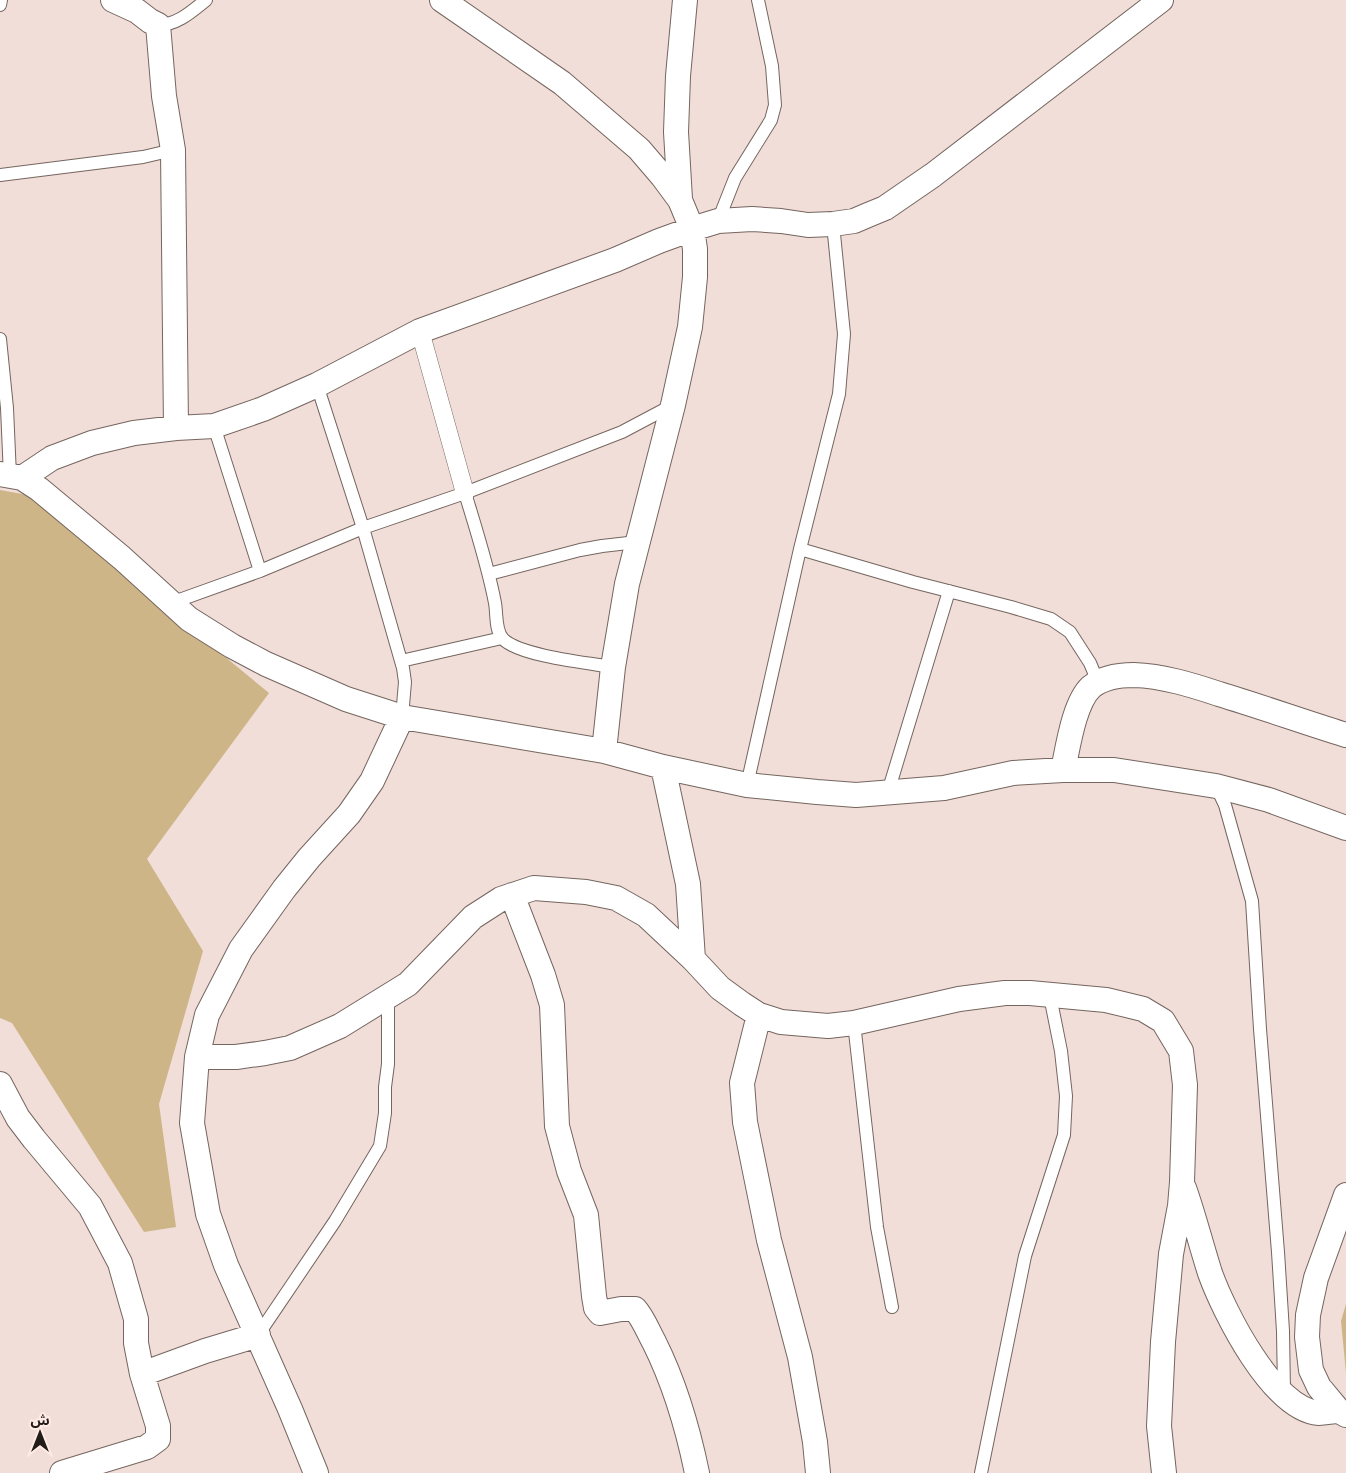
<svg xmlns="http://www.w3.org/2000/svg" width="1346" height="1473" viewBox="0 0 1346 1473" font-family="Spectral,'Noto Sans Arabic',serif">
<style>
.green{fill:#cdb588}
.lines{fill:none;stroke-linecap:round;stroke-linejoin:round}
.service-casing{stroke:#75655f;stroke-width:14}
.pedestrian-casing{stroke:#75655f;stroke-width:19}
.minor-casing{stroke:#75655f;stroke-width:26}
.service{stroke:#fff;stroke-width:12}
.pedestrian{stroke:#fff;stroke-width:18}
.minor{stroke:#fff;stroke-width:24}
</style>
<rect width="100%" height="100%" fill="#f1ded8"/>
<path class="green" d="M 0,490 L 28,495 L 269,693 L 147,859 L 203,951 L 159,1104 L 176,1227 L 144,1232 L 12,1023 L 0,1018 Z
M 1346,1304 L 1346,1373 L 1341,1321 Z"/>
<g class="lines">
<defs>
<path id="service" d="M 0,5 L 1,0
M 158,25 C 177,25 191,12 206,0
M 0,175 L 143,157 L 173,150
M 718,221 L 735,178 L 771,120 L 775,105 L 772,66 L 758,0
M 0,339 L 7,408 L 10,476
M 317,385 L 363,528 L 403,668 L 405,682 L 402,717
M 214,426 L 260,571
M 465,493 C 476,529 488,566 495,603 C 497,614 495,631 503,639 C 520,656 588,663 613,667
M 800,549 L 913,582 L 1011,607 L 1051,619 L 1070,632 L 1090,663 L 1098,682
M 489,574 L 580,550 L 602,546 L 637,542
M 171,603 L 260,571 L 363,528 L 465,493 L 622,432 L 673,405
M 401,661 L 502,638
M 747,785 L 800,549 L 839,394 L 844,334 L 833,224
M 1216,786 L 1225,805 L 1252,901 L 1260,1029 L 1278,1252 L 1283,1331 L 1284,1392
M 888,792 L 949,591
M 854,1023 L 877,1227 L 892,1307
M 258,1335 L 335,1221 L 380,1146 L 385,1113 L 385,1087 L 388,1064 L 388,997
M 981,1473 L 1025,1256 L 1064,1135 L 1066,1096 L 1061,1051 L 1050,996"/>
<path id="pedestrian" d="M 420,331 L 465,493"/>
<path id="minor" d="M 113,0 L 137,11 L 150,21 L 158,25 L 164,96 L 173,150 L 176,428
M 442,0 L 562,83 L 639,149 L 663,177 L 680,200 L 692,229 L 695,249 L 695,277 L 690,327 L 673,405 L 627,584 L 613,667 L 604,751
M 680,199 L 676,132 L 678,76 L 685,0
M 0,474 L 22,478 L 39,489 L 122,558 L 189,619 L 232,646 L 266,664 L 346,699 L 402,717 L 604,751 L 663,767 L 747,785 L 817,792 L 856,795 L 944,788 L 1013,773 L 1063,770 L 1114,770 L 1216,786 L 1269,800 L 1346,828
M 22,478 L 52,458 L 92,443 L 134,433 L 176,428 L 214,426 L 263,409 L 317,385 L 420,331 L 615,260 L 659,241 L 692,229 L 718,221 L 752,219 L 781,221 L 808,225 L 833,224 L 854,221 L 868,215 L 885,208 L 933,175 L 1161,0
M 1063,770 C 1068,747 1074,703 1091,687 C 1102,678 1120,675 1134,675 C 1163,676 1192,685 1219,694 C 1262,707 1304,722 1346,735
M 512,895 L 543,975 L 552,1005 L 557,1126 L 569,1171 L 586,1215 L 594,1296 L 596,1308 L 600,1313 L 621,1309 L 635,1309 C 643,1318 648,1331 654,1342 C 674,1382 688,1429 697,1473
M 693,959 L 720,988 L 742,1004 L 759,1015 L 781,1022 L 828,1026 L 854,1023 L 959,999 L 1005,993 L 1030,993 L 1106,1000 L 1143,1009 L 1163,1021 L 1181,1051 L 1185,1085 L 1182,1182 L 1180,1206 L 1171,1254 L 1163,1342 L 1159,1426 L 1164,1473
M 759,1015 L 742,1083 L 745,1122 L 769,1240 L 800,1357 L 815,1442 L 818,1473
M 197,1057 L 236,1057 L 265,1053 L 290,1048 L 340,1026 L 408,984 L 473,917 L 501,899 L 534,888 L 586,892 L 616,898 L 646,915 L 693,959 L 688,884 L 663,767
M 0,1084 L 18,1118 L 34,1139 L 90,1206 L 120,1263 L 136,1319 L 136,1343 L 142,1374 L 205,1351 L 258,1335
M 1184,1188 C 1194,1216 1201,1245 1210,1273 C 1224,1312 1273,1410 1319,1413 C 1326,1413 1332,1411 1339,1411
M 1346,1195 L 1316,1278 L 1308,1315 L 1307,1337 L 1311,1370 L 1319,1387 L 1339,1411 L 1346,1415
M 62,1473 L 147,1447 L 158,1439 L 158,1426 L 142,1374
M 316,1473 L 290,1409 L 226,1265 L 208,1214 L 192,1123 L 197,1057 L 207,1015 L 241,949 L 284,889 L 309,858 L 349,814 L 372,781 L 402,717"/>
</defs>
<use href="#service" class="service-casing"/>
<use href="#pedestrian" class="pedestrian-casing"/>
<use href="#minor" class="minor-casing"/>
<use href="#service" class="service"/>
<use href="#pedestrian" class="pedestrian"/>
<use href="#minor" class="minor"/>
</g>
<g transform="translate(40 1433)" stroke="#ffebe5" stroke-width="4" paint-order="stroke">
<path d="M0-4L9 19L0 12L-9 19Z" fill="#221c19"/>
<text y="-8" font-size="14" font-weight="bold" text-anchor="middle" fill="#221c19">ش</text>
</g>
</svg>
